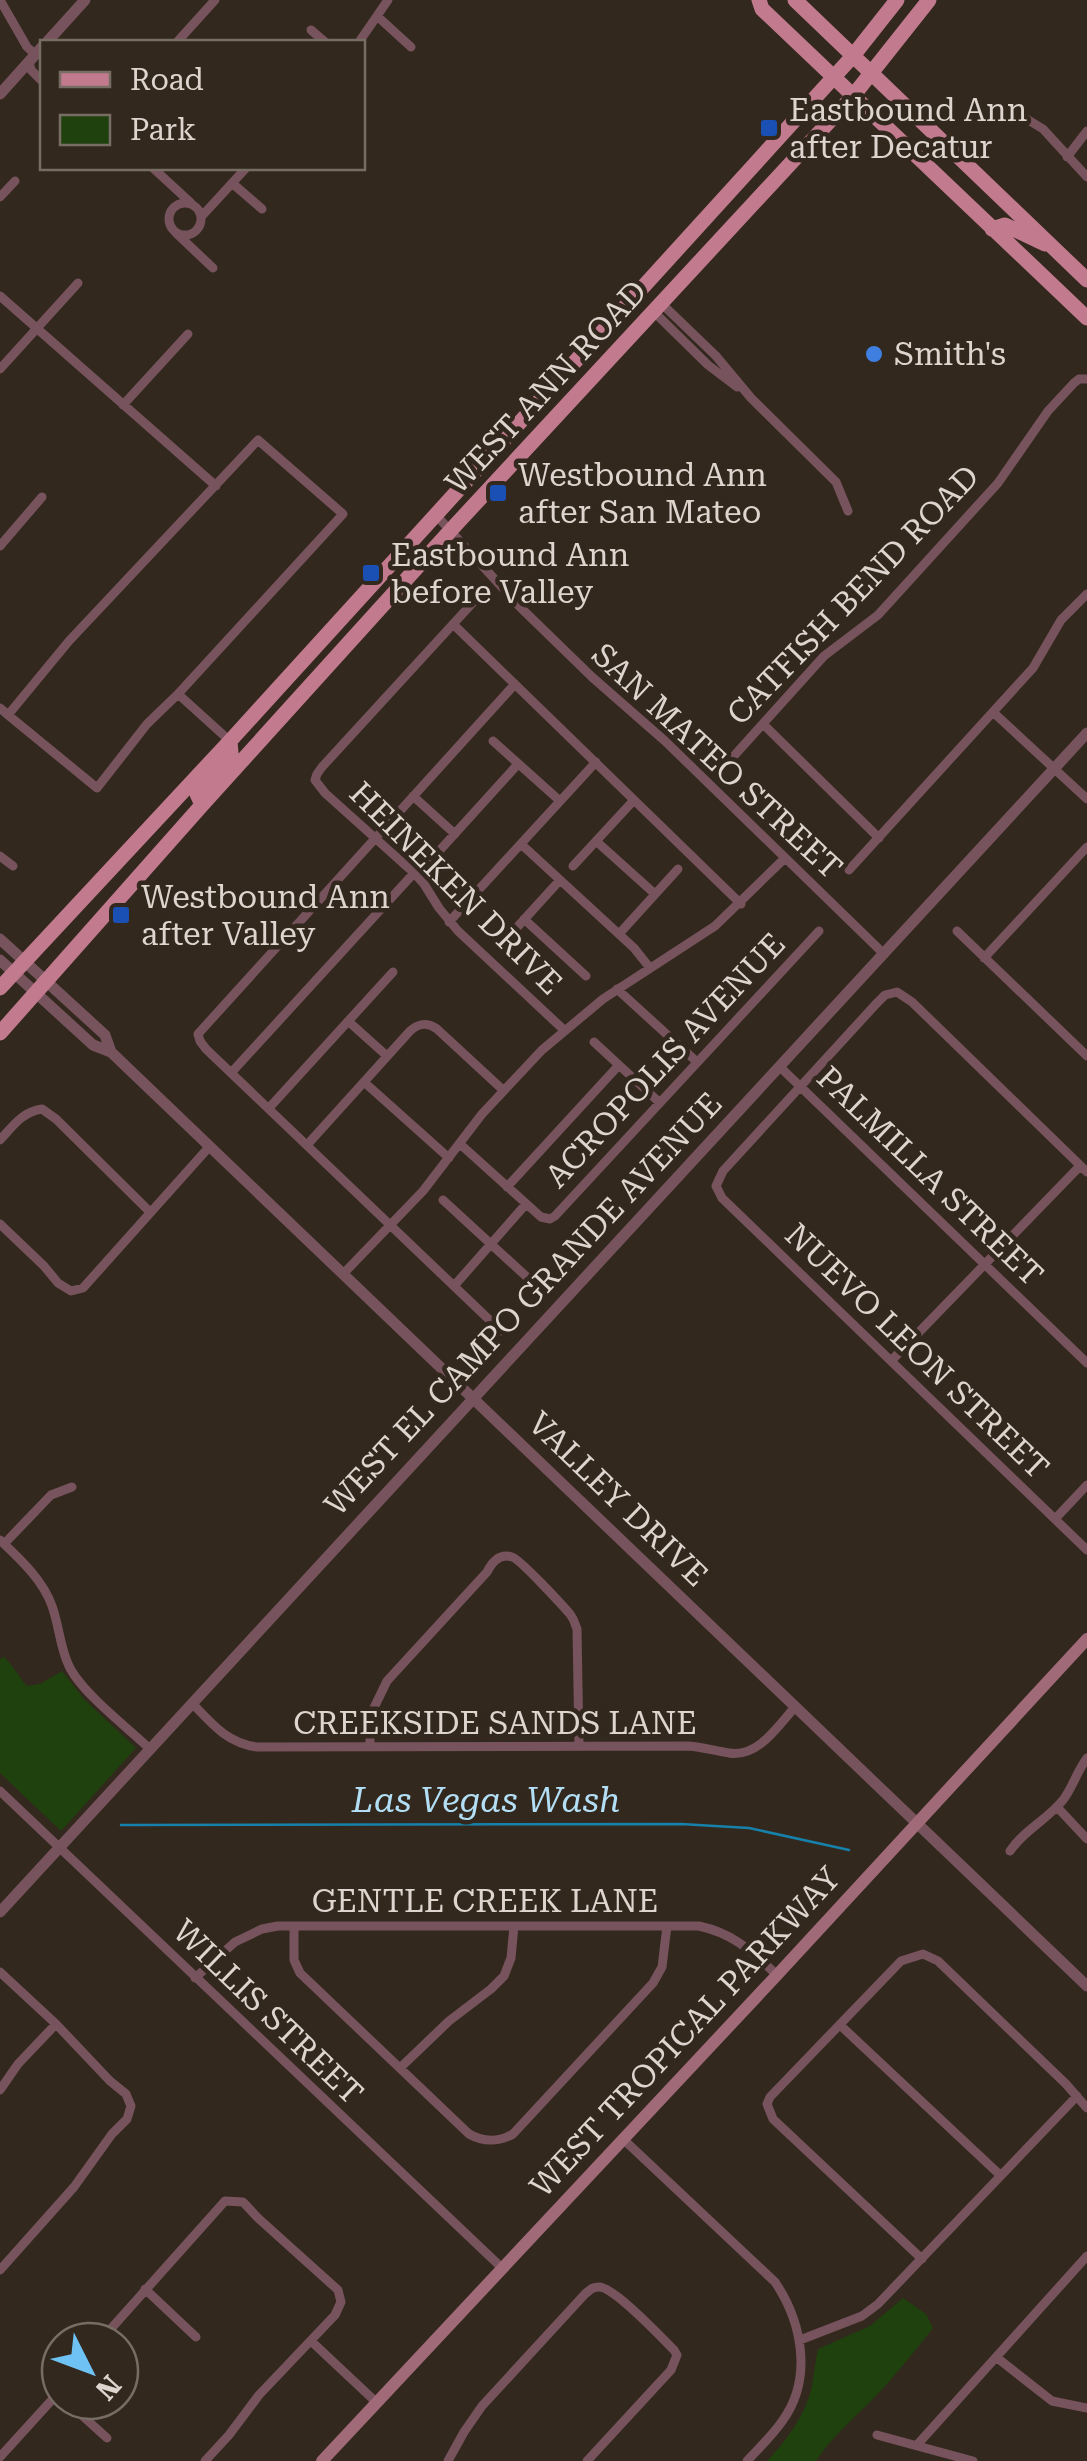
<svg xmlns="http://www.w3.org/2000/svg" width="1087" height="2461" viewBox="0 0 1087 2461" font-family="'Roboto Serif',serif">
<style>
.green{fill:#1f410e}
.lines{fill:none;stroke-linecap:round;stroke-linejoin:round}
.stream{stroke:#1681ab;stroke-width:2.5}
.minor{stroke:#77535d;stroke-width:9}
.tertiary{stroke:#77535d;stroke-width:11}
.secondary{stroke:#a16a79;stroke-width:12}
.primary{stroke:#c27a8e;stroke-width:15}
.transit-dot{fill:#1a4fb4;stroke:#33281d;stroke-width:4}
.shop-dot{fill:#3f7fe0;stroke:#33281d;stroke-width:4}
.labels{text-anchor:middle;dominant-baseline:central;stroke-width:9;stroke-linejoin:round;paint-order:stroke}
.poi-label{font-size:32px;fill:#ddd5ce;stroke:#33281d;text-anchor:start}
.street-label{font-size:32px;fill:#ddd5ce;stroke:#33281d}
.water-label{font-size:35px;font-style:italic;fill:#b3dff6;stroke:#33281d}
</style>
<rect width="100%" height="100%" fill="#33281d"/>
<path class="green" d="M 4,1657 C 14,1666 18,1676 27,1686 L 40,1684 L 62,1671 L 84,1699 L 136,1748 L 61,1831 L 0,1773 L 0,1659 Z
M 903,2298 L 926,2314 L 933,2328 C 913,2353 893,2379 870,2402 C 851,2421 831,2438 816,2461 L 767,2461 C 786,2441 804,2417 811,2390 C 814,2377 815,2362 818,2349 L 870,2326 Z"/>
<g class="lines">
<path class="stream" d="M 121,1825 L 681,1824 L 749,1828 L 849,1850"/>
<path class="minor" d="M 0,0 L 27,47 L 36,55
M 377,16 L 411,47
M 311,30 L 325,42
M 177,42 L 215,0
M 359,42 L 388,0
M 29,62 L 31,70 L 42,81
M 1025,118 L 1043,129 L 1087,177
M 1067,157 L 1087,131
M 153,168 L 191,203
M 232,183 L 262,209
M 0,197 L 15,181
M169 219a16 16 0 1 1 32 0a16 16 0 1 1-32 0Z
M 201,217 L 246,168
M 176,233 L 213,268
M 0,296 L 216,486
M 661,303 L 716,356 L 751,398 L 836,482 L 848,511
M 653,311 L 708,365 L 737,387
M 0,369 L 78,283
M 123,405 L 188,334
M 436,515 L 520,607 L 592,677 L 665,741 L 884,954
M 0,546 L 42,497
M 477,598 L 322,767 L 317,774 L 315,780 L 325,793 L 414,873 L 424,884 L 439,908 L 458,931 L 564,1030
M 453,624 L 741,904
M 178,694 L 230,741
M 0,708 L 8,715 L 97,788 L 147,724 L 178,694 L 343,514 L 258,440 L 69,641 L 8,715
M 994,713 L 1087,799
M 763,724 L 879,838
M 493,741 L 560,801
M 733,757 L 824,656 L 878,615 L 998,483 L 1048,411 L 1074,383 L 1079,379 L 1087,379
M 413,796 L 455,834
M 596,841 L 655,894
M 521,844 L 634,948 L 650,968
M 0,856 L 13,866
M 431,860 L 518,764
M 573,866 L 634,800
M 849,870 L 1033,668 L 1061,620 L 1087,594
M 524,919 L 586,976
M 449,922 L 596,762
M 957,931 L 1087,1056
M 619,934 L 678,869
M 500,946 L 560,880
M 984,958 L 1087,847
M 617,989 L 697,1062
M 348,1021 L 387,1056
M 594,1042 L 660,1103
M 780,1067 L 1087,1363
M 231,1073 L 414,873
M 364,1082 L 449,1158
M 269,1108 L 393,972
M 0,1140 C 13,1126 22,1112 42,1109 L 56,1119 L 150,1212
M 460,1144 L 541,1217 L 550,1219 L 555,1216 L 819,931
M 307,1145 L 410,1031 C 419,1023 427,1022 437,1029 L 503,1090
M 1087,1172 L 912,1002 L 897,992 L 885,995 L 876,1004 L 723,1171 L 716,1186 L 722,1198 L 1087,1550
M 507,1187 L 619,1065
M 443,1200 L 541,1290
M 0,1224 L 44,1266 L 58,1283 L 71,1291 L 83,1288 L 210,1146
M 343,1274 L 423,1191 L 482,1114 L 542,1050 L 603,999 L 715,926 L 785,858
M 454,1286 L 526,1204
M 501,1331 L 206,1049 L 200,1041 L 198,1034 L 515,684
M 891,1361 L 1080,1166
M 1055,1519 L 1087,1485
M 0,1540 C 20,1559 43,1580 52,1606 C 59,1625 60,1648 69,1666 C 81,1692 128,1728 150,1749
M 4,1544 L 51,1495 L 72,1487
M 192,1703 C 212,1724 227,1743 257,1747 L 688,1746 C 703,1747 715,1751 729,1753 C 758,1758 778,1726 795,1707
M 370,1747 L 370,1716 L 387,1681 L 487,1572 C 492,1562 500,1553 512,1557 C 520,1559 563,1606 570,1614 C 575,1621 574,1622 577,1629 L 579,1746
M 0,1791 L 502,2268
M 1057,1807 L 1087,1839
M 1010,1851 C 1024,1830 1047,1820 1063,1800 C 1073,1787 1077,1771 1087,1758
M 294,1926 L 294,1960 L 300,1973 L 469,2134 C 483,2142 499,2142 513,2134 L 653,1983 L 662,1967 L 667,1926
M 0,1972 L 56,2024 L 110,2081 L 126,2094 L 131,2106 L 127,2119 L 112,2134 L 74,2187 L 0,2270
M 195,1978 L 235,1942 L 262,1929 L 278,1926 L 699,1926 C 735,1934 751,1951 777,1975
M 840,2025 L 1000,2175
M 400,2068 L 449,2021 L 491,1989 L 504,1976 L 511,1958 L 514,1926
M 0,2090 L 18,2064 L 56,2024
M 623,2139 L 775,2282 C 802,2322 813,2378 783,2420 C 773,2435 759,2448 747,2461
M 922,2259 L 773,2119 L 767,2104 L 770,2097 L 901,1961 L 923,1954 L 938,1961 L 1066,2084 L 1087,2108
M 145,2289 L 196,2337
M 800,2340 L 862,2316 L 878,2304 L 1077,2096
M 100,2341 L 225,2201 L 243,2202 L 258,2218 L 338,2290 L 341,2302 L 335,2315 L 259,2395 L 229,2435 L 205,2461
M 311,2341 L 376,2402
M 996,2357 L 1052,2401 L 1087,2408
M 66,2401 L 107,2438
M 877,2435 L 973,2461
M 917,2445 L 1087,2256
M 0,2457 L 60,2391
M 448,2461 L 464,2432 L 482,2406 L 585,2294 C 590,2290 592,2287 599,2287 C 614,2287 661,2337 674,2350 L 677,2355 L 671,2370 L 587,2461"/>
<path class="tertiary" d="M 47,42 L 85,0
M 0,94 L 42,47
M 0,939 L 105,1035 L 111,1052
M 0,960 L 93,1045 L 111,1052 L 1087,1986
M 0,1912 L 1087,733"/>
<path class="secondary" d="M 322,2461 L 777,1975 L 1087,1639"/>
<path class="primary" d="M 759,0 L 762,9 L 1087,318
M 795,0 L 1087,280
M 992,229 L 1005,225 L 1045,244
M 202,805 L 197,794 L 231,753 L 230,741
M 0,988 L 230,741 L 754,165 L 852,57 L 897,0
M 0,1033 L 202,805 L 450,531 L 853,96 L 929,0"/>
</g>
<g class="transit-dot">
<rect x="759" y="118" width="20" height="20" rx="5"/>
<rect x="488" y="483" width="20" height="20" rx="5"/>
<rect x="361" y="563" width="20" height="20" rx="5"/>
<rect x="111" y="905" width="20" height="20" rx="5"/>
</g>
<circle class="shop-dot" cx="874" cy="354" r="10"/>
<g class="labels">
<g class="poi-label">
<text x="789" y="110">Eastbound Ann<tspan x="789" dy="37">after Decatur</tspan></text>
<text x="894" y="354">Smith's</text>
<text x="518" y="475">Westbound Ann<tspan x="518" dy="37">after San Mateo</tspan></text>
<text x="391" y="555">Eastbound Ann<tspan x="391" dy="37">before Valley</tspan></text>
<text x="141" y="897">Westbound Ann<tspan x="141" dy="37">after Valley</tspan></text>
</g>
<g class="street-label">
<text transform="translate(546 387) rotate(-47)">WEST ANN ROAD</text>
<text transform="translate(853 595) rotate(-46)">CATFISH BEND ROAD</text>
<text transform="translate(717 761) rotate(43)">SAN MATEO STREET</text>
<text transform="translate(456 888) rotate(45)">HEINEKEN DRIVE</text>
<text transform="translate(665 1060) rotate(-47)">ACROPOLIS AVENUE</text>
<text transform="translate(930 1176) rotate(44)">PALMILLA STREET</text>
<text transform="translate(523 1304) rotate(-47)">WEST EL CAMPO GRANDE AVENUE</text>
<text transform="translate(917 1351) rotate(44)">NUEVO LEON STREET</text>
<text transform="translate(618 1499) rotate(44)">VALLEY DRIVE</text>
<text x="495" y="1723">CREEKSIDE SANDS LANE</text>
<text x="485" y="1901">GENTLE CREEK LANE</text>
<text transform="translate(268 2012) rotate(44)">WILLIS STREET</text>
<text transform="translate(685 2032) rotate(-47)">WEST TROPICAL PARKWAY</text>
</g>
<g class="water-label">
<text x="486" y="1800">Las Vegas Wash</text>
</g>
</g>
<rect x="40" y="40" width="325" height="130" fill="#33281d" stroke="#776d64" stroke-width="2.5"/>
<rect x="60" y="72" width="50" height="15" fill="#c27a8e" stroke="#776d64" stroke-width="2.5"/>
<text x="130" y="90" font-size="30" fill="#ddd5ce">Road</text>
<rect x="60" y="115" width="50" height="30" fill="#1f410e" stroke="#776d64" stroke-width="2.5"/>
<text x="130" y="140" font-size="30" fill="#ddd5ce">Park</text>
<g transform="translate(90 2371) rotate(132)"><circle r="48" fill="#33281d" stroke="#776d64" stroke-width="2.5"/>
<path d="M0-8L18 38L0 25L-18 38Z" fill="#6fc2f4"/>
<text y="-15" font-size="28" font-weight="bold" text-anchor="middle" fill="#ddd5ce">N</text>
</g>
</svg>
